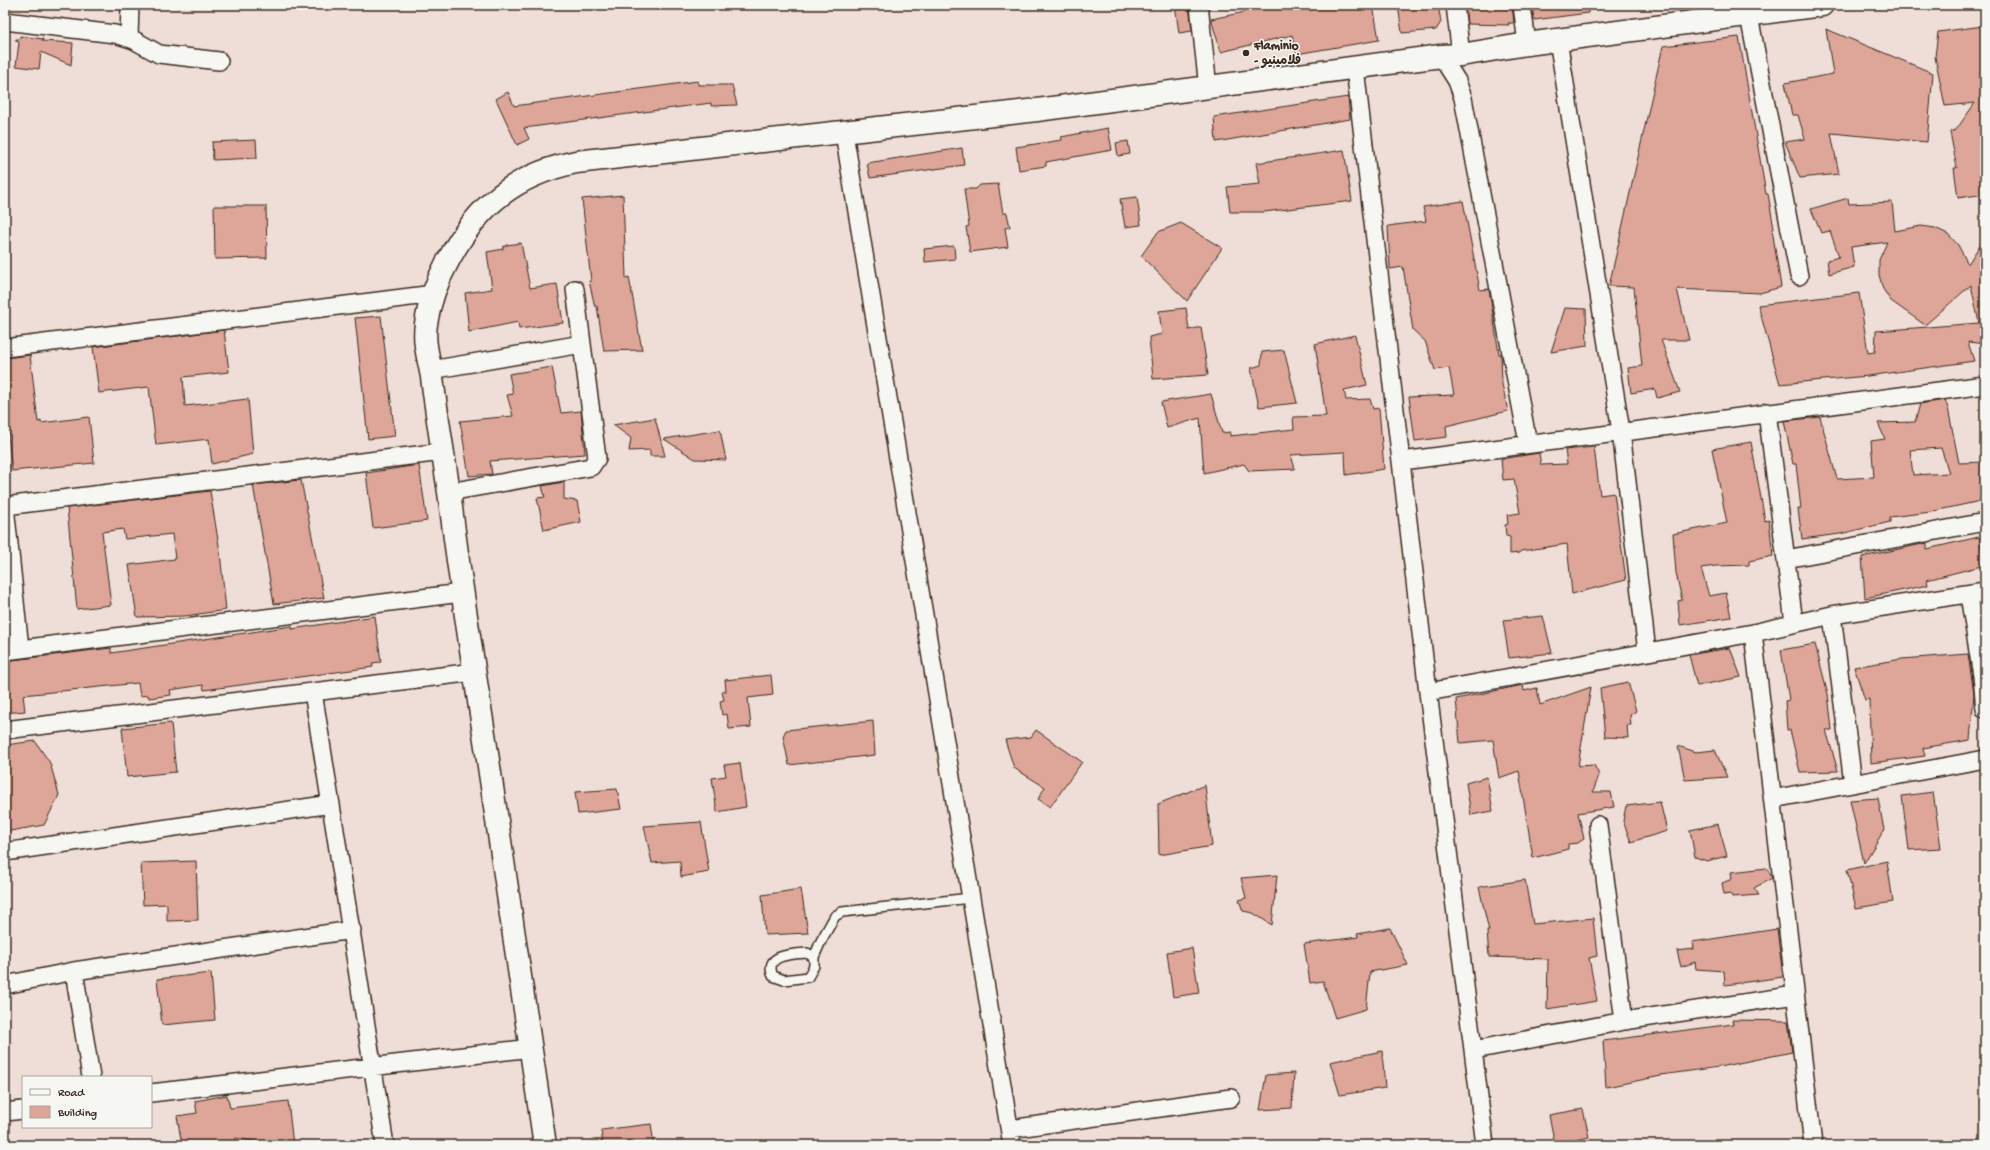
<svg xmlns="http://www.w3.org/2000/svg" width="1990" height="1150" viewBox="0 0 1990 1150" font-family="'Gochi Hand','Playpen Sans Arabic',sans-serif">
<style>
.building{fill:#dea698;stroke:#3b2a1e;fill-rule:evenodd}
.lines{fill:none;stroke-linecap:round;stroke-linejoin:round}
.lane-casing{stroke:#3b2a1e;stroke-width:12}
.street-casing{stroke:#3b2a1e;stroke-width:20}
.secondary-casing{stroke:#3b2a1e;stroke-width:25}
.lane{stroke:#f6f6f2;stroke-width:9}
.street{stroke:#f6f6f2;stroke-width:17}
.secondary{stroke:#f6f6f2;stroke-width:22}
.poi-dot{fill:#3b2a1e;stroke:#f6f6f2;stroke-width:1.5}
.labels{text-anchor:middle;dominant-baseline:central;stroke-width:3;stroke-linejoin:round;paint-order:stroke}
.poi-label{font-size:13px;font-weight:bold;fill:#3b2a1e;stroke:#f6f6f2;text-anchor:start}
</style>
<rect width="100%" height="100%" fill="#efded7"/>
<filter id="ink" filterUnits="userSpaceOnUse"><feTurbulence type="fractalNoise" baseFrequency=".025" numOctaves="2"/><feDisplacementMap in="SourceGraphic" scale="8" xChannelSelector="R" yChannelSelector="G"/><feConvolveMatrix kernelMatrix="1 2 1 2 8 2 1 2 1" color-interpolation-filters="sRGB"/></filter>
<g filter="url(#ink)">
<path class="building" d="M 1175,5 L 1189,5 L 1192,31 L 1179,33 Z
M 1243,5 L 1373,5 L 1379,40 L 1296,54 L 1292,35 L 1221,52 L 1211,19 L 1245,12 Z
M 1398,5 L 1438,5 L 1441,22 L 1436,30 L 1402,33 Z
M 1465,5 L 1512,5 L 1514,23 L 1508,23 L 1509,25 L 1467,24 Z
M 1532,5 L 1588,5 L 1588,13 L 1534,20 Z
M 1983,26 L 1985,37 L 1985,194 L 1958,198 L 1954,168 L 1957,168 L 1950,132 L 1956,130 L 1975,103 L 1945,106 L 1935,57 L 1938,32 Z
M 1826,29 L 1933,73 L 1927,142 L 1831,133 L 1839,174 L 1800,178 L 1785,142 L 1805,139 L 1798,115 L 1792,115 L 1785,83 L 1833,74 Z
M 20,36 L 43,39 L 42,41 L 73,43 L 71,65 L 41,52 L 39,69 L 16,66 L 19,42 L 16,41 L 16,39 L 20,39 Z
M 1739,37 L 1766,194 L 1768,194 L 1774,229 L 1772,229 L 1781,287 L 1760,293 L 1677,289 L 1689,340 L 1661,340 L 1680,392 L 1657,398 L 1655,389 L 1631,393 L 1628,368 L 1642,366 L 1634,287 L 1609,286 L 1663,46 Z
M 698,81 L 698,85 L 732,85 L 737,105 L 711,106 L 711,103 L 524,128 L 529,139 L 517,145 L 496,99 L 508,92 L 514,106 Z
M 1348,97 L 1350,119 L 1216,142 L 1214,117 Z
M 1108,128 L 1112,150 L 1046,162 L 1046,166 L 1019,170 L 1016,147 L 1062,140 L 1061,137 Z
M 256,140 L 257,158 L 213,160 L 212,142 Z
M 1128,141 L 1130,154 L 1118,156 L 1116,143 Z
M 962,148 L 964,165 L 870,178 L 867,163 Z
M 1344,150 L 1352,201 L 1264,212 L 1230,212 L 1227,187 L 1260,184 L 1256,163 Z
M 998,184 L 1003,213 L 1007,213 L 1010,227 L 1005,228 L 1008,247 L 970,252 L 966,227 L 969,226 L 964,189 L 976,189 L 980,185 Z
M 623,195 L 626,278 L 629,277 L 642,350 L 604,351 L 597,306 L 595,307 L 589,281 L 591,281 L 582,199 Z
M 1137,197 L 1141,225 L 1125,227 L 1120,199 Z
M 1848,198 L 1849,204 L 1892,202 L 1895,231 L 1921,226 L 1935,228 L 1948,234 L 1958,245 L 1968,264 L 1985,237 L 1985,344 L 1968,342 L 1974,361 L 1868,376 L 1780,384 L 1758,305 L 1859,293 L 1868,353 L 1875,352 L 1876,331 L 1979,323 L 1971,285 L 1925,325 L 1891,301 L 1883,289 L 1879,275 L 1879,260 L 1887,242 L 1851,247 L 1854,267 L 1829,274 L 1827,260 L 1839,257 L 1830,231 L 1821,233 L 1811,209 Z
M 1463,201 L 1480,290 L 1489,289 L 1499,354 L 1501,354 L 1502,384 L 1508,411 L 1446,426 L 1447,437 L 1415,441 L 1409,397 L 1454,395 L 1449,368 L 1435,370 L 1425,341 L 1413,330 L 1403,267 L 1390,269 L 1388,226 L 1426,221 L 1423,207 Z
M 214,206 L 266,206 L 267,258 L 215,259 Z
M 1181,223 L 1222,248 L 1187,301 L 1141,256 L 1158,232 Z
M 521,243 L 530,288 L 557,284 L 563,323 L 519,329 L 518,322 L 469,332 L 465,293 L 492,289 L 487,252 L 503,249 L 503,247 L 507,245 Z
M 954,246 L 955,259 L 925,262 L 924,249 Z
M 1186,308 L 1189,330 L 1201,327 L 1208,375 L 1153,379 L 1149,337 L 1162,334 L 1159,311 Z
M 1565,308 L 1586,309 L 1587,346 L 1551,352 Z
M 381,316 L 395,436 L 368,439 L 355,318 Z
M 224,330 L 229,372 L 183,377 L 185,406 L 248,399 L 253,454 L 212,464 L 209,439 L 156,445 L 149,387 L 99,393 L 93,347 Z
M 1355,335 L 1367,385 L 1344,390 L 1346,400 L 1370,399 L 1373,409 L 1379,408 L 1384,469 L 1346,475 L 1345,452 L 1291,455 L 1295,469 L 1249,471 L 1244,464 L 1204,473 L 1200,418 L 1167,428 L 1161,402 L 1211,394 L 1222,433 L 1230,432 L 1230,436 L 1294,429 L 1293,417 L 1326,416 L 1315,344 Z
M 1284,350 L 1297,403 L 1259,407 L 1251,368 L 1261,365 L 1262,352 Z
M 30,355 L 38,422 L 41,421 L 41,423 L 89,417 L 94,463 L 12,471 L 5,409 L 5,358 Z
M 552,367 L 561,413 L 581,411 L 585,454 L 490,461 L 492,474 L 469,476 L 460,421 L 513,416 L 507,395 L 513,394 L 509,374 Z
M 1945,400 L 1948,408 L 1959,463 L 1985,462 L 1985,500 L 1939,510 L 1939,511 L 1890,517 L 1890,522 L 1840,534 L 1802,539 L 1798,509 L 1801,509 L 1796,464 L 1793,464 L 1784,421 L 1820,417 L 1837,479 L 1874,477 L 1871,441 L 1885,439 L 1878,423 L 1915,422 L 1920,404 ZM 1941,448 L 1949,473 L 1913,475 L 1910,450 Z
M 655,418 L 665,456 L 650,456 L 650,450 L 629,451 L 631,438 L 613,425 Z
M 720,430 L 726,460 L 695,459 L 664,439 Z
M 1751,442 L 1765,521 L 1769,520 L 1773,556 L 1749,561 L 1749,565 L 1716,566 L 1701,568 L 1709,596 L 1726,593 L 1731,617 L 1680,625 L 1678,601 L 1682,600 L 1676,573 L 1673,534 L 1727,523 L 1712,449 Z
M 1594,447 L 1600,495 L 1614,493 L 1626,580 L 1572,594 L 1567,544 L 1521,551 L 1519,553 L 1510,554 L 1510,537 L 1506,536 L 1505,525 L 1508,524 L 1507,515 L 1520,513 L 1514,479 L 1503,480 L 1501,459 L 1539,453 L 1541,465 L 1567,464 L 1565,450 Z
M 419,465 L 427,521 L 373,528 L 366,473 Z
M 301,480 L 324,598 L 274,604 L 253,485 Z
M 564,482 L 564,499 L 577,501 L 581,522 L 544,530 L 537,498 L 545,497 L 542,486 Z
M 210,491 L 220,552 L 226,610 L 185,616 L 137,617 L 129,565 L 175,559 L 172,534 L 125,539 L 123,529 L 102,532 L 111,605 L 77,609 L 67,508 Z
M 1979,537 L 1985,565 L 1927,580 L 1928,585 L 1865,598 L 1862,557 L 1927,543 L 1927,549 Z
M 375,616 L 381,662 L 372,663 L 373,667 L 204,690 L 203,685 L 170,690 L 171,695 L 149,698 L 148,695 L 140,696 L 138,683 L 23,695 L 25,711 L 5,713 L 5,661 L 111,648 L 111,653 L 292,626 L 292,629 Z
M 1543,616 L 1552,653 L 1509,658 L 1503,620 Z
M 1815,644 L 1828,694 L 1832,730 L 1826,730 L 1838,771 L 1800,772 L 1790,730 L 1787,730 L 1785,701 L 1789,700 L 1781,650 Z
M 1730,648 L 1741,677 L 1697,686 L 1689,655 Z
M 1968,654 L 1974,694 L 1970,740 L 1923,748 L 1925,756 L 1871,763 L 1869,699 L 1865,700 L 1854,667 L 1902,659 Z
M 771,675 L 773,695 L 748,698 L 751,727 L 729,729 L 727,714 L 722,715 L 720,701 L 724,700 L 722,692 L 726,691 L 725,680 Z
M 1628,682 L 1636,711 L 1630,715 L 1631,725 L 1627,725 L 1628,738 L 1605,737 L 1600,688 Z
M 1523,685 L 1524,691 L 1537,688 L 1540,705 L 1591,687 L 1578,766 L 1594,765 L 1599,775 L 1593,792 L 1611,792 L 1614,807 L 1578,813 L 1584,839 L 1578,843 L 1568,844 L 1568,849 L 1533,858 L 1519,771 L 1499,778 L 1493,740 L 1460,743 L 1456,699 Z
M 873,721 L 875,755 L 789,765 L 783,736 L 786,730 Z
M 171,723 L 176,772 L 127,777 L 122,728 Z
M 1036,730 L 1082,762 L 1050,807 L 1038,799 L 1045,787 L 1014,768 L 1005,740 L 1031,737 Z
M 35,741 L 50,763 L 59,795 L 44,825 L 5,832 L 5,745 Z
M 1678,746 L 1696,752 L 1715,750 L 1727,777 L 1685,780 Z
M 740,763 L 746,807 L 717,812 L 712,778 L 726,776 L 724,765 Z
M 1487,777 L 1493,811 L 1471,815 L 1466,783 Z
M 1205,785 L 1212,846 L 1159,855 L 1158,804 Z
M 617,789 L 621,809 L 578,814 L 575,792 Z
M 1933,792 L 1941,848 L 1909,850 L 1902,796 Z
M 1878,798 L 1884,830 L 1864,863 L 1850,800 Z
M 1660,802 L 1667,831 L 1631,842 L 1623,821 L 1626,806 Z
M 701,822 L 709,872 L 681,877 L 680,861 L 652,863 L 644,826 Z
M 1718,824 L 1727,856 L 1707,861 L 1695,857 L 1690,830 Z
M 196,861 L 198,920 L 167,921 L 167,904 L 143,905 L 141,863 Z
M 1887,861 L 1893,902 L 1856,908 L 1847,870 Z
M 1767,868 L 1772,878 L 1754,888 L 1759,895 L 1732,897 L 1730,893 L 1724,894 L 1722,883 L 1732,879 L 1731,872 Z
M 1277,875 L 1272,925 L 1253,913 L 1243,911 L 1239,900 L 1246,898 L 1241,878 Z
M 1525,880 L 1533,924 L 1593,918 L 1597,956 L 1589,958 L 1597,1001 L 1547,1009 L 1548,959 L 1489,957 L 1487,931 L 1489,931 L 1479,887 Z
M 801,889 L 808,933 L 765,935 L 762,895 Z
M 1390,928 L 1408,965 L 1370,972 L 1366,1009 L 1335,1018 L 1323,981 L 1310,983 L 1304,944 L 1358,937 L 1357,934 Z
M 1777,929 L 1783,977 L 1725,985 L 1724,971 L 1696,969 L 1695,962 L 1681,967 L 1677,951 L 1693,949 L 1692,942 Z
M 1192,948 L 1199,993 L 1173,997 L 1167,952 Z
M 211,973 L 215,1020 L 162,1025 L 157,979 Z
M 1732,1020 L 1788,1021 L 1792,1052 L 1719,1067 L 1661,1075 L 1661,1076 L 1606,1087 L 1603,1041 L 1733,1024 Z
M 1382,1051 L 1385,1088 L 1340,1095 L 1330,1062 Z
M 1294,1073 L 1292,1108 L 1260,1110 L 1266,1075 Z
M 227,1095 L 230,1108 L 288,1101 L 293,1145 L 277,1145 L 235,1138 L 236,1145 L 182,1145 L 177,1116 L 197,1113 L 195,1101 Z
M 1583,1109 L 1589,1137 L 1555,1145 L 1549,1115 Z
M 651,1124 L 654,1145 L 603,1145 L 601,1130 Z"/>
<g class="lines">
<defs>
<path id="lane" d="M 814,957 L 807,953 C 793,954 763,954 773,976 L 784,980 L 808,977 L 814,966 L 814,957 L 821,941 L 835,916 L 842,912 L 971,898"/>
<path id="street" d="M 1199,5 L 1208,88
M 1455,5 L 1461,55
M 1522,5 L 1527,44
M 1749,16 L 1799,276
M 5,21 L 115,34 L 134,40 L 159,54 L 219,61
M 129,38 L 130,5
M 1558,40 L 1621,431 L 1647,652
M 1441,56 L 1457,81 L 1463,98 L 1528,443
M 1355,68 L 1428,692 L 1485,1145
M 844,133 L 1012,1145
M 575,289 L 582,344
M 5,348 L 434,294
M 431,370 L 582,344 L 597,458 L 591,467 L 449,492
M 1767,412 L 1794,623
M 1402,461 L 1985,385
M 5,506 L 442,452
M 5,506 L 20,649
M 1786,559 L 1985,522
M 1969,595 L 1982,676 L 1985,709
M 1832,615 L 1853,784
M 1753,633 L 1813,1145
M 5,651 L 461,593
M 313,692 L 385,1145
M 1428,692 L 1753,633 L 1832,615 L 1985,591
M 5,730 L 474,672
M 1773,799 L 1985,759
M 1598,825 L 1624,1021
M 5,852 L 331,804
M 74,971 L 352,930
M 5,985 L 74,971 L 91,1077
M 1474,1050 L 1624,1021 L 1795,995
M 151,1093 L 531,1048
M 5,1112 L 23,1110
M 1010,1129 L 1231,1098"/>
<path id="secondary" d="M 545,1145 C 526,1014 506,884 487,753 C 474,668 460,584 450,499 C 444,458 437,418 432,377 C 429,359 423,343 426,324 C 429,302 438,279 449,259 C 478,205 515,175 576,162 L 1037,110 L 1441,56 L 1461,55 L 1527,44 L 1822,5"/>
</defs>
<use href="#lane" class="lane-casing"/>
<use href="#street" class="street-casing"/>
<use href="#secondary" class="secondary-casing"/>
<use href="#lane" class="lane"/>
<use href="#street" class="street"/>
<use href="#secondary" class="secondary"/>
</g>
</g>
<circle class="poi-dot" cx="1246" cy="53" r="4"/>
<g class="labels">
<g class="poi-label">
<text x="1254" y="46">Flaminio<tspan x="1254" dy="15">- فلامينيو</tspan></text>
</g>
</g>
<rect width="1990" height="1150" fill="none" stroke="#f6f6f2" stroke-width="20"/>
<rect x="10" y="10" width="1970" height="1130" fill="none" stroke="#3b2a1e" stroke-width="1.5" filter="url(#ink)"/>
<rect x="22" y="1076" width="130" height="52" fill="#f6f6f2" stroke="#aba49d"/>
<rect x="30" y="1089" width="20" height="6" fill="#f6f6f2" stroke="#aba49d"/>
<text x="58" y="1096" font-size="12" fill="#3b2a1e">Road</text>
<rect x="30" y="1106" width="20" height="12" fill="#dea698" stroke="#aba49d"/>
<text x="58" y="1116" font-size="12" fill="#3b2a1e">Building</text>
</svg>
